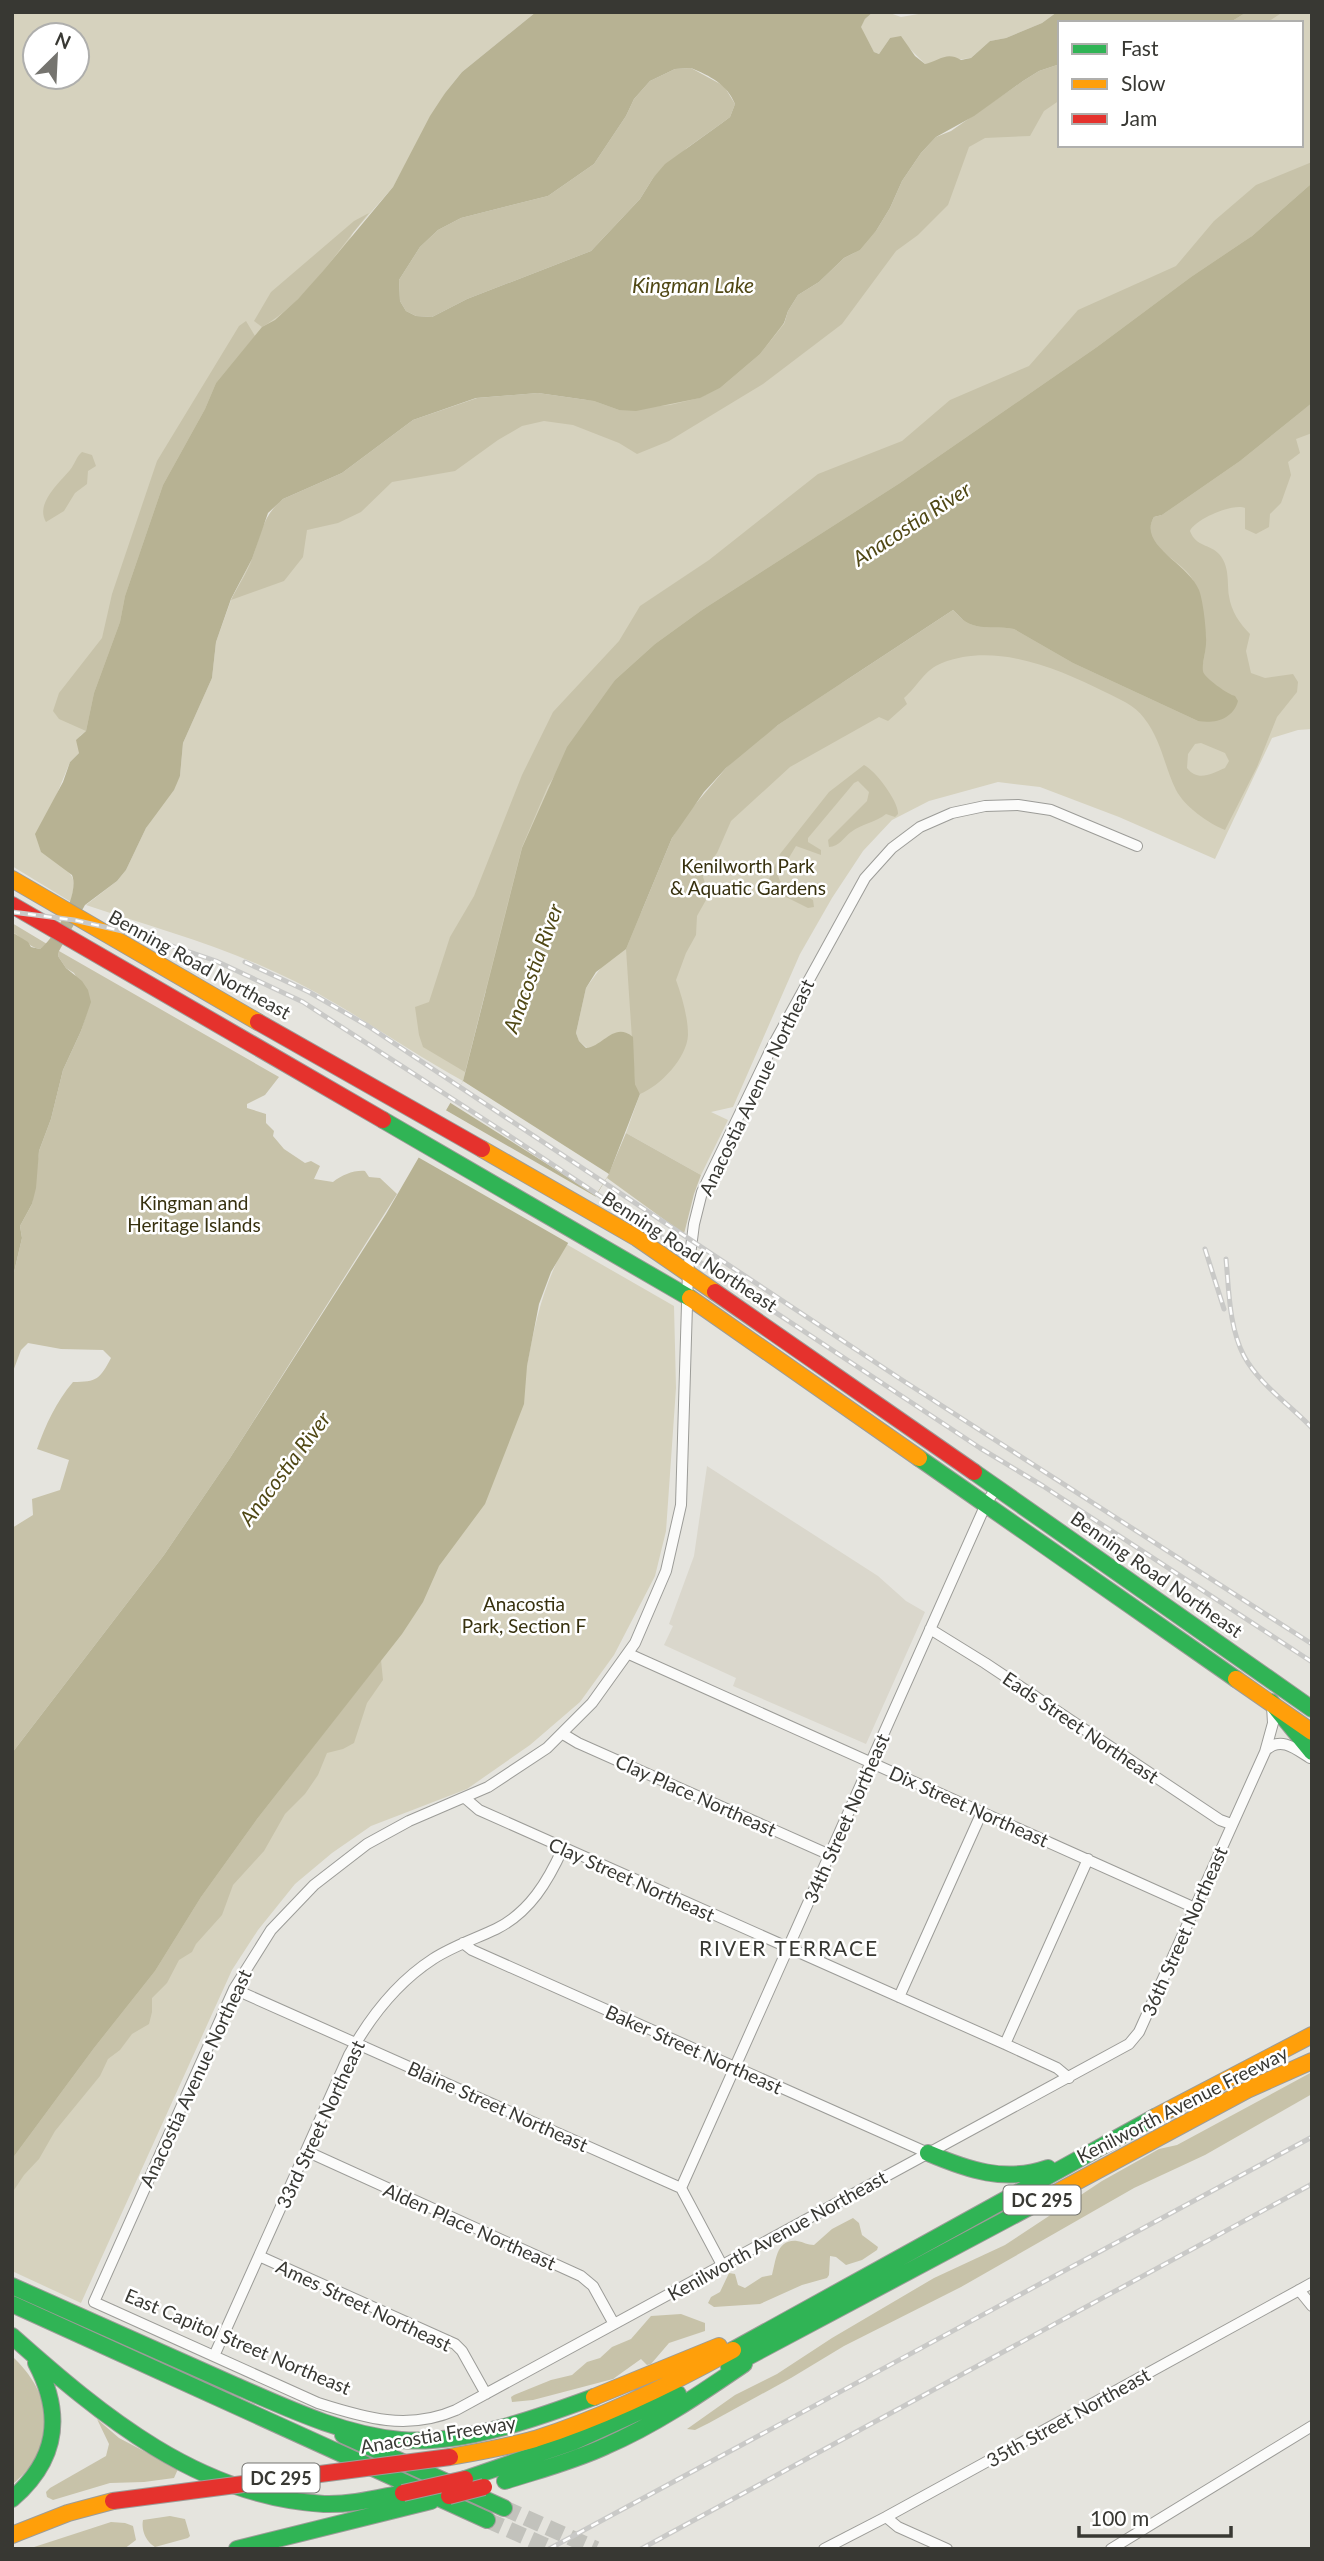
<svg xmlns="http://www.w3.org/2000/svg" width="1324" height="2561" viewBox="0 0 1324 2561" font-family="Lato,sans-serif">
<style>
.built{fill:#dad7cc}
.green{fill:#d6d2be;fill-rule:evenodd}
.forest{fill:#c7c2a9;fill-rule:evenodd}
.water{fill:#b7b293;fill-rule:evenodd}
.pier{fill:#e5e4de}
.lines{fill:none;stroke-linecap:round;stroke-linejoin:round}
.primary-tunnel{stroke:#c2c2bc;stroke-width:16;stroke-dasharray:16 8;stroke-linecap:butt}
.street-casing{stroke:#9c9c98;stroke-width:12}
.fast-casing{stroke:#9c9c98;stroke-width:18}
.slow-casing{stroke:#9c9c98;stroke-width:18}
.jam-casing{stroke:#9c9c98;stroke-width:18}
.street{stroke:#fbfbfa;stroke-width:10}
.fast{stroke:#30b455;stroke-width:16}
.slow{stroke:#ff9f0a;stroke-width:16}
.jam{stroke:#e5322d;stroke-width:16}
.rail-casing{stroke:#c9c9c7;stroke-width:5}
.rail{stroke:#fff;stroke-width:2.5;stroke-dasharray:8;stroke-linecap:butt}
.jam-bridge-casing{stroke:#9c9c98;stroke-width:18;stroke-linecap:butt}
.jam-bridge{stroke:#e5322d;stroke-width:16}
.labels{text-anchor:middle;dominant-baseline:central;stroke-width:5;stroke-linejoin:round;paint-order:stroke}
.shield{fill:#fff;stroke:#747470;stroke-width:2}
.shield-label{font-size:18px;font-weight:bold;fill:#383833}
.park-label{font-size:19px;fill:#37310f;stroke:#fff}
.street-label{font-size:19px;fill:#383833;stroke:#fff}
.water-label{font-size:21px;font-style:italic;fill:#504815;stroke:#fff}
.neighbourhood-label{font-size:21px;letter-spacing:2px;fill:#383833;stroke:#fff}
</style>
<rect width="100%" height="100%" fill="#e5e4de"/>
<path class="built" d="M 707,1466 L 878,1576 L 906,1601 L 925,1612 L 866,1744 L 733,1686 L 736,1678 L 664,1645 L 673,1626 L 669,1624 L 694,1556 Z"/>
<path class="green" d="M 12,12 L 536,12 L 462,72 L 445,93 L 393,187 L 353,233 L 86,731 L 80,736 L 79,753 L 70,762 L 52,806 L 66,870 C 78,879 73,889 71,902 L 12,866 ZM 35,35 L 77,35 L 77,77 L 35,77 Z
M 873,12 L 887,12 L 901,17 L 930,12 L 1057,12 L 1042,23 L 1006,38 L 990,41 L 971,58 L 925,64 L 905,44 L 890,38 L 879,54 L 874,52 L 860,27 L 865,19 Z
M 1247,12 L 1312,12 L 1312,183 L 1252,236 L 485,992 L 463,1081 C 398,1045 340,1001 273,971 C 213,943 148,926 86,905 L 117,881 L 126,870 L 146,828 L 180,776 L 183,743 L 212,678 L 216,642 L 231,600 L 252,559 L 262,525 L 784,324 L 876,231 L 1060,64 L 1060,145 L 1301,145 L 1301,23 L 1229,23 Z
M 1312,403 L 1312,729 L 1298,730 L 1272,738 L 1215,859 L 1119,817 L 1040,787 L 998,782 L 929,801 L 892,820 L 863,851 L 832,898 L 800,954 L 733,1107 L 711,1112 L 728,1120 L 701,1175 L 626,1133 L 640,1094 L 579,1041 L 576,1033 L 586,988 L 778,725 L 834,687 L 1162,515 Z
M 566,1244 L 674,1306 L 676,1388 L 666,1531 L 655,1576 L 614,1655 L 580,1702 L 530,1745 L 467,1789 L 371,1826 L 332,1853 L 295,1884 L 258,1930 L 232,1970 L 81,2303 L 12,2271 L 12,1996 L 527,1365 C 536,1319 543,1286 566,1244 Z"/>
<path class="forest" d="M 1247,12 L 1283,12 L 1266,23 L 1229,23 Z
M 1060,64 L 1060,100 L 1044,111 L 1030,136 L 985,138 L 969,147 L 948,205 L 918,235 L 896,251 L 842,324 L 763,384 L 669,441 L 637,454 L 619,443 L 573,425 L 544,421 L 522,426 L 498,440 L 455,471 L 392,482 L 361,512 L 338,523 L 307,530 L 303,557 L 284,581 L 231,600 C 238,586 247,573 252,559 C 261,535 262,516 283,499 L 342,473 L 413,420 L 477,398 L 538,393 L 594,401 L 619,410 L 670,405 L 699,398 L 720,388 L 760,354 L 784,324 L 788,311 L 798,295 L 819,282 L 844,258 L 860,250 L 876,231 L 890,208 L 902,181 L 921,153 L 936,137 L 951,131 L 1023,81 L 1039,71 Z
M 691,68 L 724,86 L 735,104 L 730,117 L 722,123 L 687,148 L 653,178 L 640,199 L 591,251 L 467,299 L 432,317 L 416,316 L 406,311 L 400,301 L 399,280 L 420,247 L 438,230 L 461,218 L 548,196 L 594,164 L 626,116 L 634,99 L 650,81 L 675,69 Z
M 1312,162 L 1312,183 L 1252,236 L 1191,277 L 1097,347 L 900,483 L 702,610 L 655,644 L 615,680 L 548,786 L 522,847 L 465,1072 L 423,1047 L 419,1035 L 415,1007 L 429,1002 L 450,937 L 474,896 L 522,775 L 553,712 L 619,641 L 640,606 L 709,560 L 818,474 L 902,441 L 950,400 L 1029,366 L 1078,310 L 1176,266 L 1214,221 L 1256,185 Z
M 369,213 C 336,252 307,301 262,327 L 254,321 L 271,292 L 354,221 Z
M 246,321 L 255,336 L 216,383 L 205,409 L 163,485 L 125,596 L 120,622 L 94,693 L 86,731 L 59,719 L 53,711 L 59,693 L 102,638 L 112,594 L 157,461 L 239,326 Z
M 1312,403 L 1312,433 L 1296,439 L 1300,453 L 1288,462 L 1291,475 L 1281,503 L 1270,514 L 1269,527 L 1256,534 L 1245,529 L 1245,508 C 1233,503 1195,519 1190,531 C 1196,547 1210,544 1219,554 C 1230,566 1227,583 1229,596 C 1231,611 1240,624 1250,634 L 1246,651 L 1251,673 L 1265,678 L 1293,674 L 1298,682 L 1297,692 L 1277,717 L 1257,767 L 1225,830 C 1208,823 1185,807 1176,790 C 1164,766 1162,741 1144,718 C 1135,705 1119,699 1105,692 C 1057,668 995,642 942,663 C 924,670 918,686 904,698 L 907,704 L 888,721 L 879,717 L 790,767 L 731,821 L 717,853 L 705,869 L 703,877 L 708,892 L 706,900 L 697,916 L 696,935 L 686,953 L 676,980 C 682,997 688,1017 688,1035 C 687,1058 660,1086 640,1094 L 635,1084 L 626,949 L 672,838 L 687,814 L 726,768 L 751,745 L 778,725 L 953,610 C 958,614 961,619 966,622 C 981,631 998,625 1014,629 L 1073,663 L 1198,721 L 1230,695 C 1223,689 1209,683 1204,676 C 1200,669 1206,652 1206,644 C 1207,635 1197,589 1193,580 C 1182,559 1137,546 1154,517 L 1162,515 L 1240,461 ZM 1201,743 L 1225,753 L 1229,761 L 1225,768 C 1211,774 1198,782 1187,768 L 1188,754 L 1195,744 Z
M 82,452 L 92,455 L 96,466 L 88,471 L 87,484 L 75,493 L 64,511 L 46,522 C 35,504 59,483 70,470 C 75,464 76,457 82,452 Z
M 864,765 C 875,770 899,802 898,814 L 895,817 L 886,814 C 875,823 863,823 851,832 C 844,837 839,847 829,847 L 828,840 L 867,801 L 869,792 L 858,781 L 854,783 L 808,838 L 808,842 L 821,850 L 821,855 L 796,846 L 778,876 L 780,881 L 813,900 L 814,907 L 808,908 L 768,888 L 766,886 L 780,854 L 829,792 Z
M 12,923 L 47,944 L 40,949 C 28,947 22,937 12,932 Z
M 59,951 L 279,1077 L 265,1095 L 247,1104 L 247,1108 L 266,1114 L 266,1123 L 274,1131 L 273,1136 L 284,1149 L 305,1163 L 311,1161 L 320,1166 L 314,1179 L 333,1182 C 342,1175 354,1170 365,1171 L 369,1177 L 380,1178 L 397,1194 L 230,1458 L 164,1555 L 12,1753 L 12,1528 L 33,1515 L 32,1499 L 60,1490 L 69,1460 L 37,1449 C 46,1424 56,1402 73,1382 C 97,1382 100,1379 111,1358 L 103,1350 L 61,1349 L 28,1343 L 21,1350 L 12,1374 L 12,1281 L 22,1238 L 20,1226 L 32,1204 L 39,1151 L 51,1119 L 63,1070 L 81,1031 L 90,1002 L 74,973 L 66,968 L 58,956 Z
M 626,1133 L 701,1175 L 694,1194 L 684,1234 L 607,1178 Z
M 381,1660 L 383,1680 L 367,1703 L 354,1743 L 343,1749 L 327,1753 L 318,1775 L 305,1794 L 285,1814 L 264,1851 L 233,1885 L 222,1915 L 196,1944 L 192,1952 L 179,1960 L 167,1983 L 152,1998 L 152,2012 L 149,2024 L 132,2034 L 120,2050 L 108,2059 L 100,2076 L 55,2131 L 39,2159 L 24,2175 L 12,2193 L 12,2159 L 94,2048 L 155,1971 L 201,1897 L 257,1819 Z
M 1312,2072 L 1312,2094 L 1205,2155 L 1134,2188 L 961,2287 L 844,2346 L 791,2378 L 709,2423 L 695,2430 L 687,2429 L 735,2395 L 777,2374 L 832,2338 L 934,2278 L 1005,2245 L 1102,2181 L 1159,2149 L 1177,2145 Z
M 853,2218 L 859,2223 L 862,2235 L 878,2247 L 877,2250 L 862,2260 L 846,2265 L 836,2257 L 830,2256 L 829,2275 L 827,2278 L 802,2285 L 760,2304 L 714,2307 L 708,2303 L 711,2297 L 720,2292 L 729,2273 L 735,2274 L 738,2285 L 745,2288 L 762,2277 L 772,2275 C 776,2261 776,2239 797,2241 C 804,2242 807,2245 814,2245 L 832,2229 Z
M 681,2314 L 705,2323 L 705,2331 L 669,2343 L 651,2364 L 647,2365 L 641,2359 L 613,2379 L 533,2400 L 512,2402 L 511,2397 L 514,2395 L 551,2380 L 572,2375 L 587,2362 L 600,2358 L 612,2347 L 631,2339 L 651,2316 Z
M 12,2356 C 38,2380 56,2416 40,2451 C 35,2463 22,2476 12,2485 Z
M 97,2419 L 119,2438 L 178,2469 L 174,2478 L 144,2482 L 110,2483 L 53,2500 L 47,2497 L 46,2492 L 50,2488 L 106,2456 L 109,2444 Z
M 170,2516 L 185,2519 L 190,2536 L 188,2538 L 155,2547 C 146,2542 141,2530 143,2520 Z
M 111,2522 L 125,2523 L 133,2526 L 136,2540 L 124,2549 L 28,2549 Z"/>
<path class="water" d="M 536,12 L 873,12 L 865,19 L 861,27 L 874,52 L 879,54 L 890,38 L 901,36 L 915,56 L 925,64 C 940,61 946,51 961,60 L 971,58 L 990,41 L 1006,38 L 1042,23 L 1057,12 L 1247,12 L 1229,23 L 1060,23 L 1060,64 L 1039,71 L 1023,81 L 974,116 L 936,137 L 921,153 L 902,181 L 890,208 L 876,231 L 860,250 L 844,258 L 819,282 L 798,295 L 788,311 L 784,323 L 760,354 L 720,388 L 700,398 L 636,411 L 619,410 L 594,401 L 538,393 L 476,398 L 413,420 L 342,473 L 283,499 L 268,513 L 252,559 L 231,599 L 216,642 L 212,678 L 183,743 L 180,776 L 174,790 L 146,828 L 126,870 L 117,881 L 85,905 L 59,951 L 58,956 L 66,968 L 82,981 L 88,990 L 91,1002 L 81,1031 L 63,1070 L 51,1119 L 39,1151 L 36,1188 L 32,1204 L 20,1226 L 22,1238 L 12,1281 L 12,932 L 28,942 L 31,947 L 40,949 C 55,938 80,893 72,875 L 41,852 L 35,834 L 63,782 L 70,762 L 79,753 L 76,740 L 86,731 L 94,693 L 120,622 L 125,596 L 163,485 L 205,409 L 216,383 L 262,327 L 275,320 L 298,299 L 323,271 L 393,187 L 430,116 L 445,93 L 462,72 ZM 691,68 C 710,76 727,84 735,104 L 730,117 L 722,123 L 665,164 L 653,178 L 640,199 L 591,251 L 467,299 L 432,317 L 416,316 L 406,311 L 400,301 L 399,280 L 420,247 L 438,230 L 461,218 L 548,196 L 594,164 L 626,116 L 634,99 L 650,81 L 675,69 Z
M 1312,183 L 1312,403 L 1240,461 L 1162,515 L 1154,517 C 1137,545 1188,563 1199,590 C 1203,600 1207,632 1206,644 C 1206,652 1202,662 1203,671 C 1203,677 1229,695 1235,696 L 1238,701 C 1233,719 1215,724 1198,721 L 1073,663 L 1014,629 C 998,625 981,631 966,622 C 961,619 958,614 953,610 L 778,725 L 726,768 L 704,792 L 672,838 L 626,949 L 596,972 L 586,988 L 576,1033 L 579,1041 L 586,1048 C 604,1046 614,1021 633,1037 L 635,1084 L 640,1094 L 609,1174 L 551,1272 L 539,1304 L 527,1366 L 524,1404 L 485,1504 L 439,1566 L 423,1602 L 402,1634 L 257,1819 L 201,1897 L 155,1971 L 94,2048 L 12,2159 L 12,1753 L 164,1555 L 230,1458 L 386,1214 L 463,1081 L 522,848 L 567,747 L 615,680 L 655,644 L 702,610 L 900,483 L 1097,347 L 1191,277 L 1252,236 Z"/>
<path class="pier" d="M 463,1081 L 609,1174 L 596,1195 L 449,1102 Z
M 442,1108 L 598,1198 L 570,1244 L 416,1156 Z"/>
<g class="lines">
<path class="primary-tunnel" d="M 504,2508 L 596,2549
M 487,2520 L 553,2549"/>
<defs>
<path id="street" d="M 1137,846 L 1051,810 L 1018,805 L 985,806 L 952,813 L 920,827 L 892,848 L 865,878 L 771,1049 L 702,1192 L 694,1224 L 688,1271 L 681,1505 L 666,1571 L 635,1643 L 592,1703 L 547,1748 L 488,1787 L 409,1821 L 367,1844 L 314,1885 L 271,1930 L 234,1989 L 94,2302 L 318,2403 C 365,2418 408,2431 456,2410 L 1129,2044 L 1139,2032 L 1265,1752 L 1273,1723 L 1272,1706
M 930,1629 L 985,1663 L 1220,1820 L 1231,1824
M 629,1654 L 1195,1908
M 563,1734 L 578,1743 L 830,1855
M 1266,1750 C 1281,1736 1296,1749 1310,1758
M 465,1798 L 479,1810 L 1005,2044 L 1057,2068 L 1069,2078
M 463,1943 L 472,1950 L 928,2153
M 234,1989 L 681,2188 L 722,2265
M 899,1997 L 982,1812
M 1005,2044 L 1088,1859
M 306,2151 L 581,2276 L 593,2286 L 614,2324
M 681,2188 L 986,1504 L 996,1488
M 259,2256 L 455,2344 L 462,2351 L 486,2394
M 1299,2290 L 1312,2306
M 214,2356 L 349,2055 C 370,2017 396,1983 433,1959 C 453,1946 475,1939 496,1929 C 530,1912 548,1881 563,1848
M 886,2517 L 898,2527 L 947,2549
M 824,2549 L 886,2517 L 1312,2283
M 1111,2549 L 1312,2426"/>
<path id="fast" d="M 383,1120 L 690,1298
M 919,1458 L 1236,1679
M 974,1472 L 1312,1709
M 1271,1702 L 1312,1752
M 928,2153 C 968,2170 1005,2183 1048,2168
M 12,2286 L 243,2389
M 12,2304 L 487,2520
M 12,2336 C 102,2416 199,2497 324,2504 C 351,2505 377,2498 403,2493
M 733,2350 L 1155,2117
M 729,2367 L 1037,2203
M 234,2385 C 287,2408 343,2435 401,2440 C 463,2445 537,2418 594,2397
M 343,2435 L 504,2508
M 465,2479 L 573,2442 L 678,2394
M 505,2481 C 539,2470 574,2461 606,2446 C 655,2425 700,2394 744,2364
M 12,2499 C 57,2460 64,2416 36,2363
M 237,2549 L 431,2501"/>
<path id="slow" d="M 12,879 L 258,1022
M 482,1149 L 637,1238 L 715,1292
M 690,1298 L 919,1458
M 1236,1679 L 1312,1732
M 1155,2117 L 1312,2035
M 1037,2203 L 1247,2090 L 1312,2061
M 594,2397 L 719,2346
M 450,2457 C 478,2452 507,2447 535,2439 C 604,2417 670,2385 733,2350
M 12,2535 L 68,2513 L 113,2501"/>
<path id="jam" d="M 12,905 L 383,1120
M 258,1022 L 482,1149
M 715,1292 L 974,1472"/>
</defs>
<use href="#street" class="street-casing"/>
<use href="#fast" class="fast-casing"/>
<use href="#slow" class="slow-casing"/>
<use href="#jam" class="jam-casing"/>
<use href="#street" class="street"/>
<use href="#fast" class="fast"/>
<use href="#slow" class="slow"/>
<use href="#jam" class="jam"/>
<defs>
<path id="rail" d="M 12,912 L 74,920 L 140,935 L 216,961 L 303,1002 L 499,1129 L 980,1448 L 1043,1486 L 1312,1662
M 245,962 L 309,992 L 368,1026 L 902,1380 L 1312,1644
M 1205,1249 L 1224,1309
M 1226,1259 C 1229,1291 1229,1327 1244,1356 C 1259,1384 1290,1405 1312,1428
M 549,2549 L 1312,2137
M 641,2549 L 1312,2184"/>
</defs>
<use href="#rail" class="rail-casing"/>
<use href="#rail" class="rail"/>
<defs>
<path id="jam-bridge" d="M 403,2493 L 465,2479
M 449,2496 L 484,2487
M 113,2501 L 450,2457"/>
</defs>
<use href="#jam-bridge" class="jam-bridge-casing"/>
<use href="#jam-bridge" class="jam-bridge"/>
</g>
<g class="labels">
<g class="shield">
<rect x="1003.5" y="2185.5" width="77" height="29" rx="5"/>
<rect x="242.5" y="2463.5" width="77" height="29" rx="5"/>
</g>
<g class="shield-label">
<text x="1042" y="2200">DC 295</text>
<text x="281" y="2478">DC 295</text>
</g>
<g class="park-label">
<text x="748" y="865">Kenilworth Park<tspan x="748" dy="22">&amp; Aquatic Gardens</tspan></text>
<text x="194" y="1202">Kingman and<tspan x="194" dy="22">Heritage Islands</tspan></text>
<text x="524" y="1603">Anacostia<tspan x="524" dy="22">Park, Section F</tspan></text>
</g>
<g class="street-label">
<text transform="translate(200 964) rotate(29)">Benning Road Northeast</text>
<text transform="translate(756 1087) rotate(-64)">Anacostia Avenue Northeast</text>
<text transform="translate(690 1251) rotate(33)">Benning Road Northeast</text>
<text transform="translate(1157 1574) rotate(35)">Benning Road Northeast</text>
<text transform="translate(1081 1727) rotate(34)">Eads Street Northeast</text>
<text transform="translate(696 1795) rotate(24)">Clay Place Northeast</text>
<text transform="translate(969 1806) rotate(24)">Dix Street Northeast</text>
<text transform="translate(846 1818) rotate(-66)">34th Street Northeast</text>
<text transform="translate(632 1879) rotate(24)">Clay Street Northeast</text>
<text transform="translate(1184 1931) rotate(-66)">36th Street Northeast</text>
<text transform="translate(694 2049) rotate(24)">Baker Street Northeast</text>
<text transform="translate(195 2078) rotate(-65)">Anacostia Avenue Northeast</text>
<text transform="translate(1182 2104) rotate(-27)">Kenilworth Avenue Freeway</text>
<text transform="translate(498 2106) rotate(24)">Blaine Street Northeast</text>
<text transform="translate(320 2124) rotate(-65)">33rd Street Northeast</text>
<text transform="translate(470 2226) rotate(24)">Alden Place Northeast</text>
<text transform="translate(777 2235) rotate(-29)">Kenilworth Avenue Northeast</text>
<text transform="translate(364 2305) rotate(25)">Ames Street Northeast</text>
<text transform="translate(238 2341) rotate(23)">East Capitol Street Northeast</text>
<text transform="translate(1068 2417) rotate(-29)">35th Street Northeast</text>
<text transform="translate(438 2434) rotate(-9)">Anacostia Freeway</text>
</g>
<g class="water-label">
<text x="693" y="284">Kingman Lake</text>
<text transform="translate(911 523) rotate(-33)">Anacostia River</text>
<text transform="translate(532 968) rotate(-70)">Anacostia River</text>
<text transform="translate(284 1468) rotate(-53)">Anacostia River</text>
</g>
<g class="neighbourhood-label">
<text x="789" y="1947">RIVER TERRACE</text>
</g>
</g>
<rect width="1324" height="2561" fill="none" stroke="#383833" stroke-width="28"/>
<rect x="1058" y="21" width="245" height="126" fill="#ffffff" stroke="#afafad" stroke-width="2"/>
<rect x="1072" y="44" width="35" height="10" fill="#30b455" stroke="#afafad" stroke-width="2"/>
<text x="1121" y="56" font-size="21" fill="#383833">Fast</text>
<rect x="1072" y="79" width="35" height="10" fill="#ff9f0a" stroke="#afafad" stroke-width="2"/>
<text x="1121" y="91" font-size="21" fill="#383833">Slow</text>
<rect x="1072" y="114" width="35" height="10" fill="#e5322d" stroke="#afafad" stroke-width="2"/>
<text x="1121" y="126" font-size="21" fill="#383833">Jam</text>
<g transform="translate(56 56) rotate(24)"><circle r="33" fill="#ffffff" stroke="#afafad" stroke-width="2"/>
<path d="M0-5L12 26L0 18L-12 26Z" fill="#75746f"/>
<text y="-10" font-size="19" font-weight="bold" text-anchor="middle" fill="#383833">N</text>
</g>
<path d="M1079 2526v10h152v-10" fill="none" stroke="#383833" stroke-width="3.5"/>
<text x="1090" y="2526" font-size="21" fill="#383833" stroke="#ffffff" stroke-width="5" paint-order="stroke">100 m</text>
</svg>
